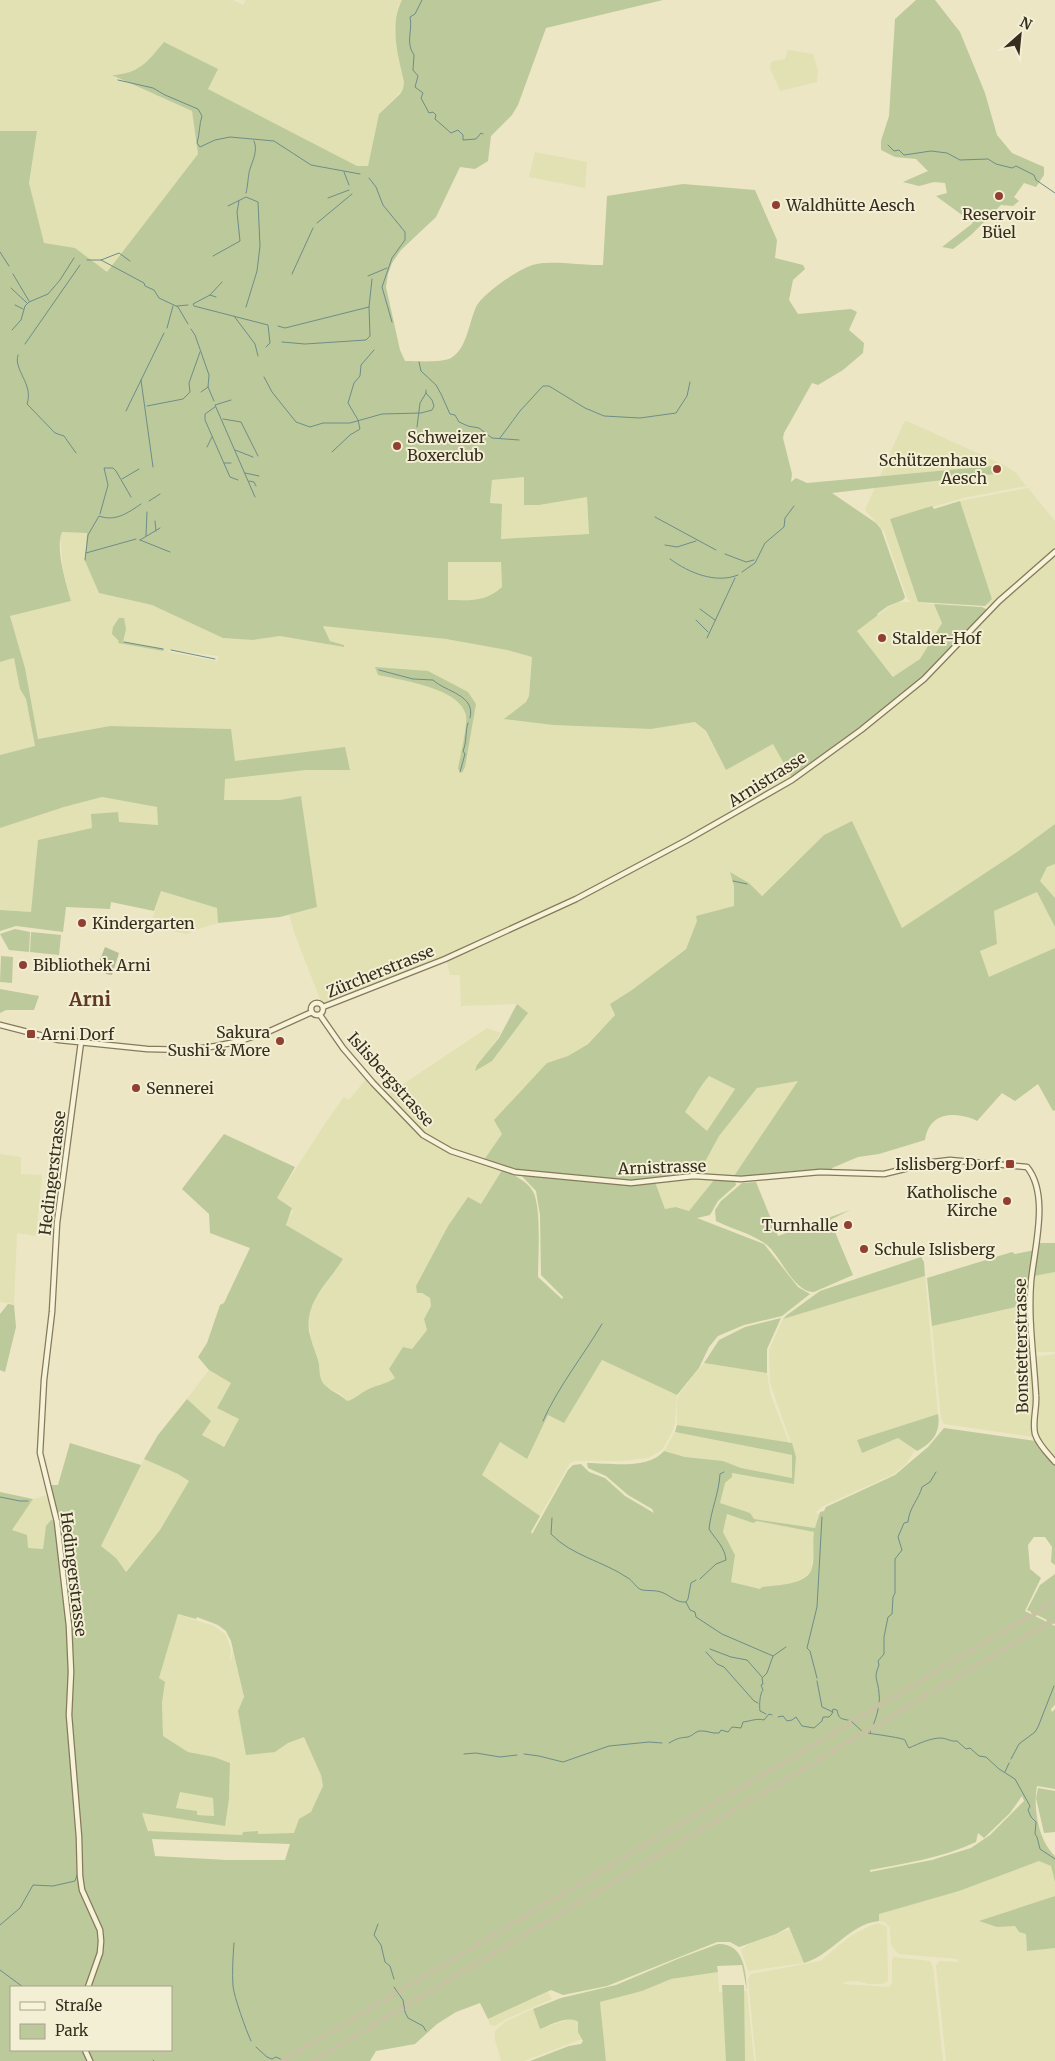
<svg xmlns="http://www.w3.org/2000/svg" width="1055" height="2061" viewBox="0 0 1055 2061" font-family="Merriweather,serif">
<style>
.farmland{fill:#e1e1b3;fill-rule:evenodd}
.green{fill:#bcc99a;fill-rule:evenodd}
.cemetery{fill:#b4bf98}
.lines{fill:none;stroke-linecap:round;stroke-linejoin:round}
.stream{stroke:#6e8d8a;stroke-width:1}
.highway-tunnel{stroke:#c8c1a4;stroke-width:6;stroke-dasharray:6 3;stroke-linecap:butt}
.minor-casing{stroke:#86795c;stroke-width:7}
.minor{stroke:#f7f3d8;stroke-width:4.5}
.poi-dot{fill:#913f30;stroke:#f3efd4;stroke-width:2}
.labels{text-anchor:middle;dominant-baseline:central;stroke-width:4;stroke-linejoin:round;paint-order:stroke}
.poi-label{font-size:16px;fill:#372e1f;stroke:#f3efd4;text-anchor:start}
.street-label{font-size:16px;fill:#372e1f;stroke:#f3efd4}
.quarter-label{font-size:19px;font-weight:bold;fill:#613921;stroke:#f3efd4}
</style>
<rect width="100%" height="100%" fill="#ece6c5"/>
<path class="farmland" d="M 0,0 L 233,0 L 243,5 L 246,0 L 402,0 L 398,7 L 394,29 L 404,82 L 403,89 L 379,114 L 368,166 L 357,166 L 208,89 L 164,43 L 142,66 L 133,72 L 113,75 L 192,111 L 198,154 L 107,272 L 75,248 L 44,244 L 29,183 L 37,131 L 0,131 Z
M 788,50 L 813,54 L 818,71 L 817,82 L 780,91 L 770,68 L 771,63 L 773,61 L 785,59 Z
M 535,152 L 587,162 L 585,188 L 529,177 Z
M 907,421 L 1006,466 L 1016,473 L 1026,486 L 967,497 L 890,519 L 918,603 L 934,604 L 942,622 L 920,659 L 894,677 L 857,631 L 890,606 L 898,602 L 911,602 L 907,598 L 884,531 L 865,510 L 904,422 Z
M 524,477 L 524,505 L 539,505 L 587,497 L 589,534 L 501,539 L 502,505 L 490,503 L 492,480 Z
M 1028,488 L 1055,521 L 1055,548 L 993,604 L 985,606 L 992,599 L 960,501 Z
M 62,532 L 87,533 L 85,561 L 99,593 L 152,605 L 223,638 L 253,640 L 280,636 L 344,647 L 344,645 L 330,641 L 323,625 L 446,639 L 507,650 L 532,657 L 529,696 L 526,702 L 505,719 L 553,725 L 651,729 L 696,722 L 705,731 L 726,770 L 773,744 L 793,779 L 1055,552 L 1055,824 L 1017,852 L 902,928 L 852,821 L 824,835 L 761,896 L 749,883 L 730,872 L 734,886 L 734,906 L 696,916 L 697,921 L 686,948 L 632,990 L 610,1004 L 615,1015 L 587,1044 L 568,1056 L 547,1063 L 502,1134 L 504,1167 L 481,1204 L 468,1198 L 448,1226 L 416,1286 L 421,1293 L 430,1298 L 431,1306 L 424,1319 L 427,1330 L 412,1349 L 403,1347 L 389,1369 L 395,1378 L 386,1384 L 366,1390 L 354,1399 L 347,1401 L 342,1395 L 326,1387 L 320,1379 L 319,1362 L 311,1339 L 309,1323 L 309,1314 L 315,1299 L 343,1259 L 288,1227 L 286,1223 L 293,1211 L 291,1206 L 277,1198 L 324,1125 L 344,1097 L 349,1100 L 366,1079 L 370,1086 L 384,1097 L 487,1028 L 501,1033 L 475,1071 L 521,1008 L 517,1004 L 461,1006 L 460,975 L 450,975 L 446,959 L 323,1007 L 294,932 L 289,914 L 317,907 L 301,796 L 280,800 L 223,800 L 225,778 L 306,770 L 350,770 L 235,761 L 230,729 L 110,726 L 38,739 L 25,668 L 10,616 L 71,601 L 63,570 L 60,537 ZM 169,650 L 219,656 L 217,661 L 169,652 Z
M 448,562 L 501,562 L 502,587 L 493,594 L 482,600 L 447,600 Z
M 14,658 L 20,689 L 26,699 L 35,747 L 0,755 L 0,662 Z
M 102,797 L 157,807 L 158,825 L 118,822 L 117,812 L 92,814 L 92,828 L 38,840 L 31,912 L 0,910 L 0,828 L 64,807 Z
M 1055,864 L 1055,898 L 1039,881 L 1047,867 Z
M 161,891 L 217,908 L 218,923 L 195,930 L 187,934 L 150,927 Z
M 1037,891 L 1055,927 L 1055,948 L 989,978 L 980,951 L 997,944 L 994,911 Z
M 709,1076 L 735,1089 L 707,1131 L 684,1112 Z
M 799,1080 L 732,1179 L 699,1176 L 700,1171 L 719,1136 L 757,1088 Z
M 0,1154 L 21,1157 L 21,1174 L 42,1175 L 36,1236 L 17,1233 L 14,1304 L 0,1302 Z
M 681,1179 L 714,1180 L 689,1211 L 678,1207 L 665,1209 L 655,1182 Z
M 1055,1272 L 1055,1352 L 1034,1352 L 1032,1311 L 1034,1276 Z
M 925,1276 L 938,1414 L 857,1440 L 862,1453 L 898,1438 L 915,1450 L 906,1464 L 894,1474 L 823,1506 L 816,1512 L 819,1515 L 815,1528 L 754,1519 L 719,1503 L 725,1483 L 732,1477 L 732,1473 L 794,1484 L 796,1457 L 770,1383 L 769,1350 L 783,1319 Z
M 1029,1304 L 1028,1320 L 1034,1396 L 1033,1437 L 944,1424 L 941,1419 L 932,1326 Z
M 1055,1354 L 1055,1460 L 1036,1431 L 1035,1357 Z
M 602,1360 L 677,1395 L 675,1423 L 672,1432 L 662,1450 L 648,1458 L 623,1461 L 575,1461 L 570,1463 L 540,1516 L 482,1475 L 500,1442 L 527,1459 L 548,1415 L 564,1423 Z
M 704,1363 L 767,1373 L 770,1393 L 789,1443 L 677,1425 L 677,1401 L 679,1394 Z
M 209,1370 L 231,1383 L 217,1407 L 240,1419 L 223,1447 L 202,1435 L 211,1421 L 187,1399 Z
M 675,1432 L 792,1455 L 792,1478 L 741,1468 L 723,1461 L 685,1457 L 664,1451 Z
M 144,1459 L 178,1474 L 189,1481 L 160,1530 L 125,1572 L 101,1546 Z
M 48,1495 L 55,1521 L 45,1531 L 43,1549 L 28,1548 L 11,1530 L 33,1499 Z
M 727,1514 L 753,1523 L 757,1521 L 814,1532 L 812,1570 L 806,1576 L 793,1583 L 762,1587 L 760,1589 L 731,1582 L 735,1555 L 723,1532 Z
M 177,1614 L 214,1626 L 226,1635 L 231,1649 L 230,1661 L 232,1657 L 233,1648 L 244,1698 L 238,1711 L 275,1752 L 288,1743 L 304,1736 L 321,1775 L 323,1786 L 311,1813 L 299,1819 L 294,1834 L 258,1834 L 258,1831 L 242,1835 L 149,1831 L 142,1813 L 225,1826 L 229,1799 L 230,1763 L 214,1757 L 188,1752 L 163,1736 L 162,1703 L 165,1683 L 159,1678 Z
M 180,1792 L 213,1798 L 214,1816 L 197,1815 L 197,1811 L 176,1808 Z
M 1039,1861 L 1051,1866 L 1055,1882 L 1055,1896 L 980,1921 L 997,1927 L 1015,1926 L 1019,1932 L 1026,1934 L 1027,1951 L 1055,1948 L 1055,2061 L 946,2061 L 936,1965 L 940,1961 L 958,1962 L 958,1959 L 898,1954 L 891,1945 L 890,1928 L 885,1922 L 879,1921 L 878,1914 L 959,1891 Z
M 879,1923 L 887,1927 L 887,1931 L 888,1981 L 883,1984 L 868,1984 L 858,1981 L 844,1982 L 843,1984 L 889,1987 L 892,1983 L 892,1961 L 893,1957 L 930,1961 L 933,1967 L 943,2061 L 756,2061 L 748,1979 L 751,1974 L 820,1961 L 852,1935 L 872,1925 Z
M 790,1929 L 804,1963 L 748,1971 L 741,1950 L 749,1944 Z
M 718,1972 L 719,1992 L 747,1991 L 754,2061 L 606,2061 L 600,2002 L 642,1991 L 671,1979 Z
M 548,1992 L 552,1999 L 506,2019 L 495,2026 L 490,2025 L 488,2019 Z
M 533,2009 L 540,2029 L 567,2020 L 575,2020 L 579,2025 L 578,2032 L 582,2039 L 524,2061 L 501,2061 L 495,2040 L 495,2031 L 505,2022 Z"/>
<path class="green" d="M 402,0 L 663,0 L 546,28 L 518,105 L 512,115 L 491,136 L 488,161 L 475,169 L 460,167 L 436,217 L 401,250 L 392,263 L 388,274 L 386,287 L 400,350 L 405,361 C 417,361 441,363 451,358 C 467,349 469,322 476,307 C 482,294 516,271 530,266 C 547,259 583,266 603,265 L 607,196 L 683,184 L 755,190 L 777,240 L 775,258 L 803,265 L 805,269 L 793,280 L 789,300 L 798,314 L 851,309 L 857,312 L 849,330 L 864,343 L 863,353 L 843,370 L 818,385 L 812,383 L 784,433 L 783,438 L 792,474 L 791,482 L 796,478 L 807,483 L 993,466 L 994,474 L 832,493 L 876,523 L 881,529 L 905,597 L 903,600 L 888,606 L 877,614 L 878,615 L 857,631 L 893,677 L 920,659 L 942,623 L 934,604 L 982,607 L 990,611 L 924,679 L 793,780 L 773,744 L 726,770 L 706,731 L 695,722 L 651,729 L 553,725 L 504,719 L 526,702 L 529,696 L 532,657 L 507,650 L 446,639 L 323,626 L 330,641 L 344,645 L 344,647 L 280,636 L 253,640 L 223,638 L 152,605 L 99,593 L 85,561 L 87,533 L 62,532 C 55,549 66,583 71,601 L 10,616 L 25,668 L 38,739 L 110,726 L 231,729 L 235,761 L 345,747 L 350,770 L 306,770 L 225,779 L 224,800 L 280,800 L 301,796 L 317,907 L 280,917 L 218,923 L 217,908 L 161,891 L 154,911 L 111,902 L 110,909 L 66,907 L 63,932 L 16,926 L 0,931 L 0,910 L 31,912 L 38,840 L 92,828 L 91,814 L 118,812 L 119,822 L 158,825 L 157,807 L 102,797 L 64,807 L 0,828 L 0,755 L 35,746 L 26,699 L 20,689 L 14,658 L 0,662 L 0,131 L 37,131 L 29,183 L 44,243 L 75,248 L 107,272 L 198,154 L 192,111 L 112,75 C 139,74 147,62 164,42 L 218,69 L 208,89 L 357,166 L 368,166 L 379,114 L 400,94 L 403,89 L 404,82 C 398,55 389,25 402,0 ZM 524,477 L 524,505 L 539,505 L 587,497 L 589,534 L 501,539 L 502,504 L 490,503 L 492,480 ZM 448,562 L 501,562 L 502,587 C 484,603 470,600 448,600 Z
M 916,0 L 935,0 L 960,32 L 985,93 L 997,135 L 1012,153 L 1044,167 L 1044,175 L 1036,187 L 1024,183 L 1014,197 L 1019,201 L 1013,206 L 1001,205 L 971,235 L 953,249 L 942,247 L 973,223 L 936,196 L 947,193 L 945,183 L 934,182 L 919,186 L 903,182 L 928,171 L 916,159 L 895,157 L 881,150 L 881,141 L 889,116 L 895,19 Z
M 960,501 L 992,599 L 985,606 L 918,602 L 890,519 L 932,506 L 934,509 Z
M 119,618 L 124,618 L 126,629 L 123,642 L 164,649 L 163,651 L 118,643 L 119,641 L 112,634 L 113,627 Z
M 375,667 L 428,671 L 468,692 L 476,704 L 465,767 L 462,773 L 458,769 C 460,757 468,725 466,715 C 460,688 401,680 378,675 Z
M 852,821 L 902,928 L 1017,852 L 1055,824 L 1055,864 L 1047,867 L 1040,881 L 1055,898 L 1055,927 L 1037,892 L 994,911 L 997,944 L 980,951 L 989,977 L 1055,948 L 1055,1110 L 1053,1111 L 1038,1084 L 1015,1101 L 1002,1093 L 977,1121 C 972,1118 967,1117 962,1116 C 942,1112 928,1120 925,1140 L 879,1154 L 858,1157 L 832,1168 L 832,1172 L 732,1179 L 798,1081 L 757,1088 L 719,1136 L 700,1171 L 699,1176 L 631,1183 L 525,1173 L 525,1170 L 517,1169 L 514,1175 C 520,1179 528,1183 532,1190 C 542,1203 538,1259 538,1277 L 562,1299 L 563,1297 L 541,1275 L 540,1215 L 536,1191 L 519,1173 L 548,1178 L 596,1180 L 615,1184 L 655,1182 L 665,1209 L 676,1207 L 689,1211 L 714,1180 L 735,1181 L 736,1185 L 718,1201 L 710,1215 L 697,1218 L 764,1244 L 798,1287 L 810,1294 L 782,1316 L 744,1325 L 718,1336 L 709,1347 L 699,1368 L 677,1395 L 602,1360 L 564,1423 L 548,1415 L 527,1459 L 500,1442 L 482,1475 L 540,1516 L 531,1532 L 532,1534 L 568,1470 L 573,1465 L 581,1464 L 589,1472 L 605,1478 L 625,1496 L 654,1513 L 652,1509 L 628,1495 L 606,1476 L 588,1468 L 587,1463 C 610,1463 648,1470 664,1451 L 685,1457 L 723,1461 L 741,1468 L 792,1478 L 792,1455 L 675,1432 L 677,1425 L 792,1443 L 796,1457 L 794,1484 L 732,1473 L 732,1477 L 725,1483 L 720,1503 L 750,1513 L 754,1519 L 815,1528 L 820,1512 L 824,1511 L 826,1507 L 895,1475 L 928,1447 L 944,1428 L 1036,1441 L 1055,1465 L 1055,1565 L 1051,1562 L 1052,1547 L 1045,1537 L 1034,1537 L 1028,1545 L 1030,1569 L 1041,1578 L 1025,1611 L 1055,1626 L 1055,1705 L 1051,1709 L 1052,1712 L 1055,1709 L 1055,1789 L 1037,1786 C 1033,1808 1038,1840 1055,1856 L 1055,1882 L 1051,1866 L 1039,1861 L 959,1891 L 879,1914 L 879,1921 C 849,1924 832,1955 804,1963 L 789,1927 L 776,1934 L 739,1947 L 730,1942 L 717,1942 L 607,1986 L 563,1995 L 551,1990 L 488,2019 L 480,2003 L 456,2012 L 437,2024 L 415,2044 L 376,2051 L 370,2061 L 0,2061 L 0,1492 L 33,1499 L 12,1530 L 27,1535 L 28,1548 L 43,1549 L 46,1526 L 51,1520 L 55,1521 L 49,1485 L 58,1485 L 70,1443 L 141,1465 L 101,1546 L 116,1558 L 126,1572 L 160,1530 L 189,1481 L 178,1474 L 144,1459 L 158,1435 L 187,1399 L 211,1421 L 202,1435 L 224,1447 L 239,1419 L 217,1408 L 231,1383 L 209,1370 L 198,1357 L 207,1343 L 220,1305 L 224,1303 L 250,1248 L 210,1233 L 209,1214 L 182,1189 L 224,1134 L 295,1167 L 277,1198 L 292,1208 L 286,1225 L 343,1259 C 329,1282 305,1301 309,1331 C 311,1341 315,1351 318,1360 C 320,1366 319,1374 321,1379 C 325,1390 340,1393 347,1401 C 355,1399 358,1395 365,1391 C 375,1385 385,1385 395,1378 L 389,1369 L 403,1347 L 412,1349 L 427,1330 L 424,1319 L 431,1306 L 430,1298 L 422,1293 L 417,1293 L 416,1286 L 448,1226 L 468,1197 L 481,1204 L 504,1167 L 484,1160 L 502,1134 L 494,1120 L 547,1063 L 568,1056 L 588,1044 L 615,1015 L 610,1004 L 632,990 L 686,949 L 697,921 L 696,916 L 734,906 L 734,886 L 730,872 L 749,883 L 762,896 L 824,835 ZM 709,1076 L 735,1089 L 707,1131 L 685,1112 C 693,1100 699,1088 709,1076 ZM 727,1514 L 753,1523 L 757,1521 L 814,1532 C 812,1544 815,1557 812,1568 C 808,1585 776,1585 762,1587 L 760,1589 L 731,1582 L 735,1555 L 723,1532 ZM 178,1614 L 196,1619 L 197,1617 L 218,1625 L 226,1631 L 231,1641 L 244,1697 L 238,1711 L 246,1755 L 275,1752 L 288,1743 L 304,1737 L 321,1775 L 323,1786 L 311,1812 L 299,1819 L 294,1833 L 258,1834 L 258,1831 L 243,1832 L 242,1835 L 148,1831 L 142,1813 L 225,1826 L 229,1799 L 230,1763 L 214,1757 L 188,1752 L 163,1736 L 162,1703 L 165,1682 L 159,1678 ZM 180,1792 L 213,1798 L 214,1816 L 197,1815 L 197,1811 L 176,1808 ZM 1022,1796 L 1024,1801 L 990,1835 L 971,1848 L 932,1860 L 870,1872 L 870,1870 C 906,1863 942,1858 976,1842 L 978,1833 L 984,1838 L 1010,1813 ZM 152,1839 L 290,1844 L 285,1860 L 227,1860 L 155,1856 ZM 11,1987 L 171,1987 L 171,2050 L 11,2050 Z
M 15,929 L 30,932 L 29,952 L 9,950 L 0,934 Z
M 31,932 L 61,935 L 59,955 L 30,952 Z
M 1,956 L 13,957 L 12,983 L 0,982 Z
M 0,989 L 39,996 L 34,1010 L 6,1010 L 0,1013 Z
M 517,1004 L 528,1013 L 492,1061 L 475,1071 L 477,1065 L 499,1038 Z
M 756,1182 L 778,1236 L 850,1210 L 830,1220 L 853,1275 L 814,1292 C 796,1293 782,1261 771,1249 C 760,1236 732,1229 716,1221 L 715,1210 L 721,1201 L 742,1183 Z
M 1039,1243 L 1055,1243 L 1055,1272 L 1034,1276 Z
M 1035,1250 L 1029,1304 L 932,1326 L 927,1278 L 1012,1252 L 1015,1254 Z
M 921,1257 L 924,1262 L 925,1276 L 783,1319 L 787,1315 L 820,1291 Z
M 8,1304 L 14,1305 L 16,1327 L 5,1372 L 0,1370 L 0,1314 Z
M 781,1318 L 767,1349 L 767,1373 L 704,1363 L 719,1340 L 745,1327 Z
M 938,1414 C 941,1432 933,1443 917,1451 L 898,1438 L 862,1453 L 857,1440 Z
M 1055,1574 L 1055,1624 L 1027,1610 L 1040,1585 Z
M 1038,1788 L 1055,1791 L 1055,1832 L 1044,1833 L 1036,1798 Z
M 1055,1896 L 1055,1948 L 1027,1951 L 1026,1934 L 1019,1932 L 1015,1926 L 997,1927 L 979,1921 Z
M 718,1944 C 744,1943 746,1971 747,1991 L 742,1965 L 717,1966 L 718,1972 L 671,1979 L 642,1991 L 600,2002 L 606,2061 L 530,2061 L 569,2046 L 581,2044 L 583,2041 L 578,2032 L 578,2022 C 568,2015 551,2025 540,2029 L 533,2009 L 561,1998 L 616,1985 L 680,1958 Z
M 722,1985 L 744,1985 L 745,2061 L 726,2061 Z"/>
<path class="cemetery" d="M 105,947 L 119,953 L 112,975 L 106,974 L 102,966 L 97,967 Z"/>
<g class="lines">
<path class="stream" d="M 422,0 L 415,14 L 410,17 C 413,31 405,42 414,55 L 413,70 L 418,76 L 415,87 L 423,93 L 421,98 L 429,113 L 433,112 L 436,115 L 435,119 L 451,133 L 458,130 L 463,135 L 463,140 L 476,139 L 481,133 L 483,134
M 118,80 L 153,88 L 165,95 L 198,109 L 202,116 C 199,125 200,133 197,143 L 200,147 L 215,140 L 230,137 L 274,141 L 311,165 L 360,174
M 888,145 L 894,151 L 899,150 L 904,155 L 931,151 L 947,153 L 960,160 L 988,159 L 996,164 L 1012,168 L 1016,166 L 1034,175 L 1036,180 L 1055,193
M 344,172 L 349,185
M 369,178 L 376,187 L 383,205 L 405,232 L 405,240 L 392,258 L 382,287 L 392,322
M 246,193 C 248,186 248,175 250,169 C 253,160 258,150 254,141
M 328,198 L 349,190
M 228,206 L 246,197 L 258,202 L 260,246 L 257,271 L 246,307
M 317,223 L 352,194
M 0,252 L 9,266
M 213,256 L 240,241 L 237,212 L 239,201
M 87,260 L 101,260 L 144,283 L 145,286 L 154,290 L 159,298 L 178,307 L 188,324
M 101,260 L 119,253 L 130,261
M 13,274 L 29,301
M 292,274 L 313,228
M 368,276 L 387,268
M 222,282 L 210,295 L 193,304 L 194,306 L 268,325 L 270,343 L 266,347
M 11,288 L 27,303
M 210,295 L 216,297
M 15,305 L 23,309
M 177,306 L 188,305
M 234,316 L 255,344 L 258,356
M 278,326 L 285,328 L 369,307
M 167,328 L 173,306
M 191,329 L 195,335 L 209,375 L 208,387 L 214,401
M 12,330 L 21,320 L 25,306 L 29,302 L 48,294 L 60,280 L 74,258
M 282,342 L 305,344 L 366,340 L 370,336 L 369,307 L 372,279
M 25,344 L 80,265
M 18,355 C 13,370 34,384 27,404 L 55,433 L 64,436 L 76,453
M 419,362 L 421,371 L 436,385 L 441,394 L 450,414 L 455,415 L 459,422 L 468,426 L 479,428 L 492,438 L 519,440
M 264,377 L 272,392 L 296,422 L 310,427 L 323,423 L 350,423 L 382,414 L 421,413 L 432,410 L 434,406 L 432,400 L 426,393
M 141,380 L 153,467
M 201,392 L 208,387
M 231,400 L 215,405 L 255,497
M 147,406 L 183,399 L 190,392 L 189,383 L 200,352
M 215,407 L 205,414 L 205,420 L 230,477 L 238,480
M 126,411 L 164,333
M 223,419 L 241,422 L 258,456
M 417,427 L 420,403 L 426,393 L 426,390
M 500,438 L 520,411 L 543,386 L 549,386 L 585,408 L 604,416 L 640,418 L 676,413 L 687,396 L 690,382
M 207,447 L 212,437
M 235,450 L 253,457
M 332,452 L 350,435 L 360,429 L 358,420 L 348,403 L 354,383 L 360,376 L 361,365 L 374,350
M 224,463 L 231,463
M 245,473 L 259,476
M 122,479 L 139,469
M 249,481 L 254,482 L 256,486
M 149,501 L 160,494
M 100,514 L 108,485 L 104,468 L 113,468 L 116,471 L 131,497
M 655,517 L 716,550
M 155,521 L 156,531
M 146,536 L 147,512
M 140,540 L 170,552
M 140,540 L 160,528
M 665,545 L 677,547 L 696,541
M 86,553 L 136,539
M 725,554 L 746,562 L 754,560
M 670,559 C 689,573 716,584 738,575
M 85,560 L 88,535 L 99,516 C 115,522 128,513 141,504
M 742,572 L 755,563 L 765,543 L 784,527 L 785,518 L 794,506
M 700,609 L 715,620
M 696,620 L 708,632
M 707,638 L 735,578
M 124,642 L 163,649
M 171,650 L 215,659
M 379,670 L 413,679 L 433,680 C 446,692 476,695 470,718
M 460,772 L 465,754 L 463,751 C 467,742 465,732 468,723
M 733,881 L 747,884
M 543,1421 C 558,1387 583,1356 602,1324
M 0,1497 L 20,1501 L 28,1501
M 552,1518 L 551,1534 C 572,1556 603,1561 628,1578 C 633,1581 636,1588 642,1590 C 649,1591 655,1590 661,1592 C 670,1595 676,1603 686,1602 L 690,1610 L 695,1612 L 696,1617 L 722,1634 L 773,1656
M 700,1579 L 716,1564 L 726,1560 C 725,1547 715,1539 709,1529 C 711,1510 719,1493 720,1474 L 724,1472
M 686,1602 L 688,1599 L 691,1583 L 696,1580
M 710,1649 L 731,1657 L 747,1660 L 762,1677
M 706,1652 L 717,1664 L 724,1667 L 754,1701 L 758,1703
M 817,1678 L 810,1651 L 807,1648 L 817,1607 L 822,1517
M 817,1681 L 822,1707 L 833,1712
M 766,1714 L 760,1711 C 759,1705 760,1693 763,1690 L 761,1685 L 763,1684 L 762,1678 L 767,1673 L 773,1656 L 786,1647
M 778,1717 L 783,1716 L 787,1721 L 792,1720 L 796,1717 L 802,1726 L 814,1728 L 822,1721 L 823,1717 L 829,1717 L 832,1714 L 833,1709 L 837,1710 C 839,1721 842,1718 851,1721 L 864,1733 C 869,1733 903,1738 905,1740 C 906,1743 907,1745 909,1748 C 918,1744 930,1738 941,1738 C 946,1738 951,1742 957,1741 L 966,1749 L 970,1748 L 979,1756 L 986,1757 L 999,1769 L 1015,1779 L 1030,1806 L 1028,1810 L 1031,1817 L 1036,1822 L 1035,1834 L 1037,1837 L 1040,1849 L 1055,1859
M 870,1733 C 875,1721 881,1706 879,1693 C 878,1679 873,1679 879,1665 L 878,1661 L 884,1654 L 884,1637 L 888,1617 L 892,1614 L 893,1597 L 895,1593 L 895,1559 L 902,1550 L 898,1537 L 904,1523 L 908,1522 C 909,1508 919,1499 922,1487 L 930,1482 L 936,1472
M 669,1743 C 678,1738 679,1738 688,1737 C 692,1736 695,1732 699,1731 C 706,1730 712,1734 719,1733 L 721,1730 L 728,1732 L 732,1727 L 741,1728 L 743,1722 C 751,1721 757,1718 764,1720 L 769,1714 L 772,1715
M 464,1754 L 476,1753 L 500,1757 L 517,1755
M 524,1754 L 539,1756 L 563,1762 L 609,1746 L 649,1742 L 662,1743
M 1011,1759 L 1019,1744 L 1035,1732 L 1038,1727 L 1054,1686
M 1005,1772 L 1009,1763
M 378,1924 L 374,1935 L 381,1945 L 385,1962 L 390,1966 L 394,1979
M 0,1925 L 20,1908 L 33,1885 L 53,1886 L 75,1881 L 77,1875
M 234,1943 C 233,1957 232,1972 233,1986 C 234,1997 246,2030 251,2041
M 0,1970 L 23,1987
M 394,1987 L 403,2000 L 405,2012 L 408,2018 L 423,2026 L 426,2031
M 256,2047 L 267,2057 L 272,2059 L 276,2057 L 285,2061
M 153,2060 L 154,2061"/>
<path class="highway-tunnel" d="M 282,2061 L 1055,1601
M 313,2061 L 1055,1619"/>
<defs>
<path id="minor" d="M311 1009a6 6 0 1 1 12 0a6 6 0 1 1-12 0Z
M 323,1007 L 445,959 L 576,899 L 687,840 L 792,780 L 861,730 L 924,679 L 999,601 L 1055,552
M 320,1015 L 343,1048 L 373,1083 L 423,1135 L 451,1151 L 515,1172 L 631,1183 L 694,1176 L 741,1179 L 820,1172 L 884,1174 L 933,1162 L 950,1160 L 1027,1167 C 1050,1195 1034,1249 1031,1282 C 1028,1320 1034,1358 1036,1396 C 1037,1409 1032,1421 1035,1434 C 1038,1444 1048,1454 1055,1462
M 0,1025 L 59,1040 L 147,1049 L 189,1050 L 216,1046 L 240,1041 L 270,1031 L 312,1012
M 81,1042 L 57,1223 L 52,1312 L 44,1380 L 40,1453 L 57,1522 L 69,1626 L 71,1672 L 69,1715 L 79,1837 L 80,1876 L 82,1890 L 100,1930 L 101,1941 L 100,1953 L 88,1987
M 85,2050 L 90,2061"/>
</defs>
<use href="#minor" class="minor-casing"/>
<use href="#minor" class="minor"/>
</g>
<g class="poi-dot">
<circle cx="999" cy="196" r="5"/>
<circle cx="776" cy="205" r="5"/>
<circle cx="397" cy="446" r="5"/>
<circle cx="997" cy="469" r="5"/>
<circle cx="882" cy="638" r="5"/>
<circle cx="82" cy="923" r="5"/>
<circle cx="23" cy="965" r="5"/>
<rect x="26" y="1029" width="10" height="10" rx="2.5"/>
<circle cx="280" cy="1041" r="5"/>
<circle cx="136" cy="1088" r="5"/>
<rect x="1005" y="1159" width="10" height="10" rx="2.5"/>
<circle cx="1007" cy="1201" r="5"/>
<circle cx="848" cy="1225" r="5"/>
<circle cx="864" cy="1249" r="5"/>
</g>
<g class="labels">
<g class="poi-label">
<text x="786" y="205">Waldhütte Aesch</text>
<text x="999" y="214" text-anchor="middle">Reservoir<tspan x="999" dy="18">Büel</tspan></text>
<text x="407" y="437">Schweizer<tspan x="407" dy="18">Boxerclub</tspan></text>
<text x="987" y="460" text-anchor="end">Schützenhaus<tspan x="987" dy="18">Aesch</tspan></text>
<text x="892" y="638">Stalder-Hof</text>
<text x="92" y="923">Kindergarten</text>
<text x="33" y="965">Bibliothek Arni</text>
<text x="270" y="1032" text-anchor="end">Sakura<tspan x="270" dy="18">Sushi &amp; More</tspan></text>
<text x="41" y="1034">Arni Dorf</text>
<text x="146" y="1088">Sennerei</text>
<text x="1000" y="1164" text-anchor="end">Islisberg Dorf</text>
<text x="997" y="1192" text-anchor="end">Katholische<tspan x="997" dy="18">Kirche</tspan></text>
<text x="838" y="1225" text-anchor="end">Turnhalle</text>
<text x="874" y="1249">Schule Islisberg</text>
</g>
<g class="street-label">
<text transform="translate(767 779) rotate(-32)">Arnistrasse</text>
<text transform="translate(380 971) rotate(-22)">Zürcherstrasse</text>
<text transform="translate(391 1079) rotate(48)">Islisbergstrasse</text>
<text transform="translate(662 1167) rotate(-2)">Arnistrasse</text>
<text transform="translate(52 1173) rotate(-83)">Hedingerstrasse</text>
<text transform="translate(1021 1346) rotate(-91)">Bonstetterstrasse</text>
<text transform="translate(74 1574) rotate(83)">Hedingerstrasse</text>
</g>
<g class="quarter-label">
<text x="90" y="999">Arni</text>
</g>
</g>
<rect x="10" y="1986" width="162" height="65" fill="#f3efd4" stroke="#a8a28c"/>
<rect x="20" y="2002" width="25" height="8" fill="#f7f3d8" stroke="#a8a28c"/>
<text x="55" y="2011" font-size="15" fill="#372e1f">Straße</text>
<rect x="20" y="2024" width="25" height="15" fill="#bcc99a" stroke="#a8a28c"/>
<text x="55" y="2036" font-size="15" fill="#372e1f">Park</text>
<g transform="translate(1020 35) rotate(27)" stroke="#f3efd4" stroke-width="4" paint-order="stroke">
<path d="M0-4L9 19L0 12L-9 19Z" fill="#372e1f"/>
<text y="-8" font-size="14" font-weight="bold" text-anchor="middle" fill="#372e1f">N</text>
</g>
</svg>
